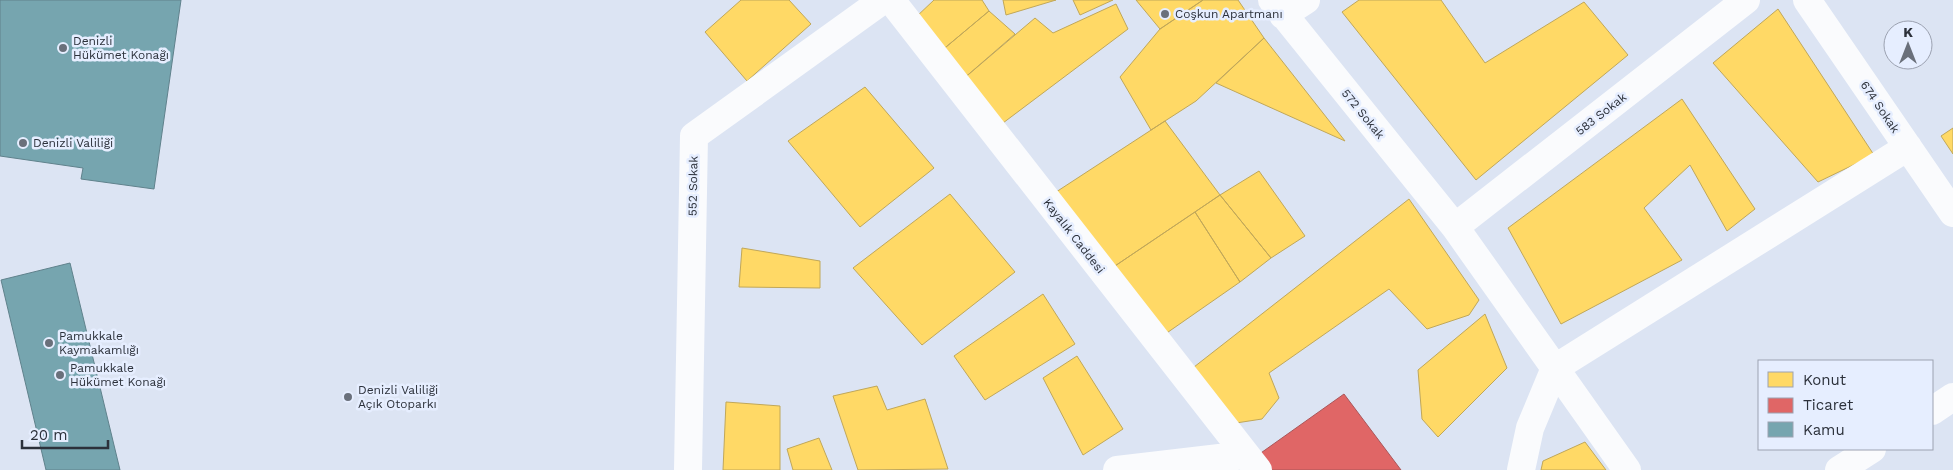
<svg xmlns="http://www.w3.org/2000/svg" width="1953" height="470" viewBox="0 0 1953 470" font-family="'Work Sans',sans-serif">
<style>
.homes{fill:#ffd966;stroke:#c0a759}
.shops{fill:#e06666;stroke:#aa5659}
.public{fill:#76a5af;stroke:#60828c}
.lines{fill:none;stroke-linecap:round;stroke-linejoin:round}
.minor{stroke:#fafbfd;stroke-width:28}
.poi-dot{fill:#6a707b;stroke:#e6eeff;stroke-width:2}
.labels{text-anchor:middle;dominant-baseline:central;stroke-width:5;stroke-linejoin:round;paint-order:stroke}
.poi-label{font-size:12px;fill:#2c313b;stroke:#e6eeff;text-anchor:start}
.street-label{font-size:12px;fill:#2c313b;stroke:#e6eeff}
</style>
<rect width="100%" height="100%" fill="#dce4f3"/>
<path class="homes" d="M 741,0 L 789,0 L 811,24 L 747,81 L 705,32 Z
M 934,0 L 982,0 L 989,11 L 940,52 L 915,18 Z
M 1003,0 L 1056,0 L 1006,15 Z
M 1073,0 L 1113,0 L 1080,15 Z
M 1136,0 L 1203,0 L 1160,29 Z
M 1203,0 L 1238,0 L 1264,38 L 1196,101 L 1151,130 L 1120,77 L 1160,29 Z
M 1359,0 L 1441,0 L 1485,63 L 1584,2 L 1628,55 L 1476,180 L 1342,12 Z
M 1116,4 L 1128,29 L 999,126 L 962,80 L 1035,18 L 1053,33 Z
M 1778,9 L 1874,155 L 1818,182 L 1713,63 Z
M 989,11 L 1015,34 L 962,80 L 940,52 Z
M 1264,38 L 1345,141 L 1216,83 Z
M 865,87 L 934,168 L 860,227 L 788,141 Z
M 1682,99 L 1755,209 L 1727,231 L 1690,165 L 1644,208 L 1682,260 L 1561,324 L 1508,228 Z
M 1165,121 L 1220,195 L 1109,270 L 1053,194 Z
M 1953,128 L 1953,154 L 1941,136 Z
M 1259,171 L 1305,236 L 1271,258 L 1220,195 Z
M 950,194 L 1015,272 L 922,345 L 853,268 Z
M 1220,195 L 1271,258 L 1240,282 L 1195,212 Z
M 1409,199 L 1479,300 L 1469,315 L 1427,329 L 1389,289 L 1269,373 L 1279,398 L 1262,419 L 1236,423 L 1194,367 Z
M 1195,212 L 1240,282 L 1161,337 L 1109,270 Z
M 742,248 L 820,261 L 820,288 L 739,287 Z
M 1043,294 L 1075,344 L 985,400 L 954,356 Z
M 1485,314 L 1507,368 L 1438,437 L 1422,419 L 1418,370 Z
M 1077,356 L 1123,429 L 1083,455 L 1043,378 Z
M 877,386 L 887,410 L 925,399 L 948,469 L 858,470 L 833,396 Z
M 726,402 L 780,406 L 780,470 L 723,470 Z
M 819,438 L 832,470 L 793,470 L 787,449 Z
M 1585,442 L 1606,470 L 1541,470 L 1543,461 Z"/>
<path class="shops" d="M 1344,394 L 1401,470 L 1270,470 L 1258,455 Z"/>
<path class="public" d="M 0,0 L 181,0 L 154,189 L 81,179 L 83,168 L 0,156 Z
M 70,263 L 120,470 L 46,470 L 1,280 Z"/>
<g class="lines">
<path class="minor" d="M 891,0 L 1258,470
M 1272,0 L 1455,227 L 1627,470
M 1807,0 L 1953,213
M 1283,15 L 1306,0
M 1455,227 L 1746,0
M 1932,411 L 1953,397
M 688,470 L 694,136 L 883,0
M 1117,470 L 1245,455
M 1521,470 L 1530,428 L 1555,368 L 1908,147
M 1839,470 L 1872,449"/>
</g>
<g class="poi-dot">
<circle cx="1165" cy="14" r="5"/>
<circle cx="63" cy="48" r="5"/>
<circle cx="23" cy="143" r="5"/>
<circle cx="49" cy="343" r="5"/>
<circle cx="60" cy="375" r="5"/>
<circle cx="348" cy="397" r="5"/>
</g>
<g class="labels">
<g class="poi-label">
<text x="1175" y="14">Coşkun Apartmanı</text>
<text x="73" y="41">Denizli<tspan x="73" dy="14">Hükümet Konağı</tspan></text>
<text x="33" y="143">Denizli Valiliği</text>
<text x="59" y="336">Pamukkale<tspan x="59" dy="14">Kaymakamlığı</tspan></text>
<text x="70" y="368">Pamukkale<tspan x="70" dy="14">Hükümet Konağı</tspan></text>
<text x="358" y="390">Denizli Valiliği<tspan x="358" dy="14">Açık Otoparkı</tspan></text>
</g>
<g class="street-label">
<text transform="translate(1880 107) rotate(56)">674 Sokak</text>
<text transform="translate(1363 114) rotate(51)">572 Sokak</text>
<text transform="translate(1601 114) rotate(-38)">583 Sokak</text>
<text transform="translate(693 186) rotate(-89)">552 Sokak</text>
<text transform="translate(1074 236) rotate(52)">Kayalık Caddesi</text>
</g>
</g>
<rect x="1758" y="360" width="175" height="90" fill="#e6eeff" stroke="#9ca2b1"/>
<rect x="1768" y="372" width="25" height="15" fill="#ffd966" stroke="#9ca2b1"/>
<text x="1803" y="385" font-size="15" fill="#2c313b">Konut</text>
<rect x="1768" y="398" width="25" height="15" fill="#e06666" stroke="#9ca2b1"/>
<text x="1803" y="410" font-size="15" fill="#2c313b">Ticaret</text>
<rect x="1768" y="422" width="25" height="15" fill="#76a5af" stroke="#9ca2b1"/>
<text x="1803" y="435" font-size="15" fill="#2c313b">Kamu</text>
<g transform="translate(1908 45)"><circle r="24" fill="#e6eeff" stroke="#9ca2b1"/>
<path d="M0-4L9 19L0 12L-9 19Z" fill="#6a707b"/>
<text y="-8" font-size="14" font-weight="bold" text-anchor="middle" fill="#2c313b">K</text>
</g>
<path d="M22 440v8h86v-8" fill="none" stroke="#2c313b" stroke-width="2.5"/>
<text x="30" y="440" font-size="15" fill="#2c313b" stroke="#e6eeff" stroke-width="4" paint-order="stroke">20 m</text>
</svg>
